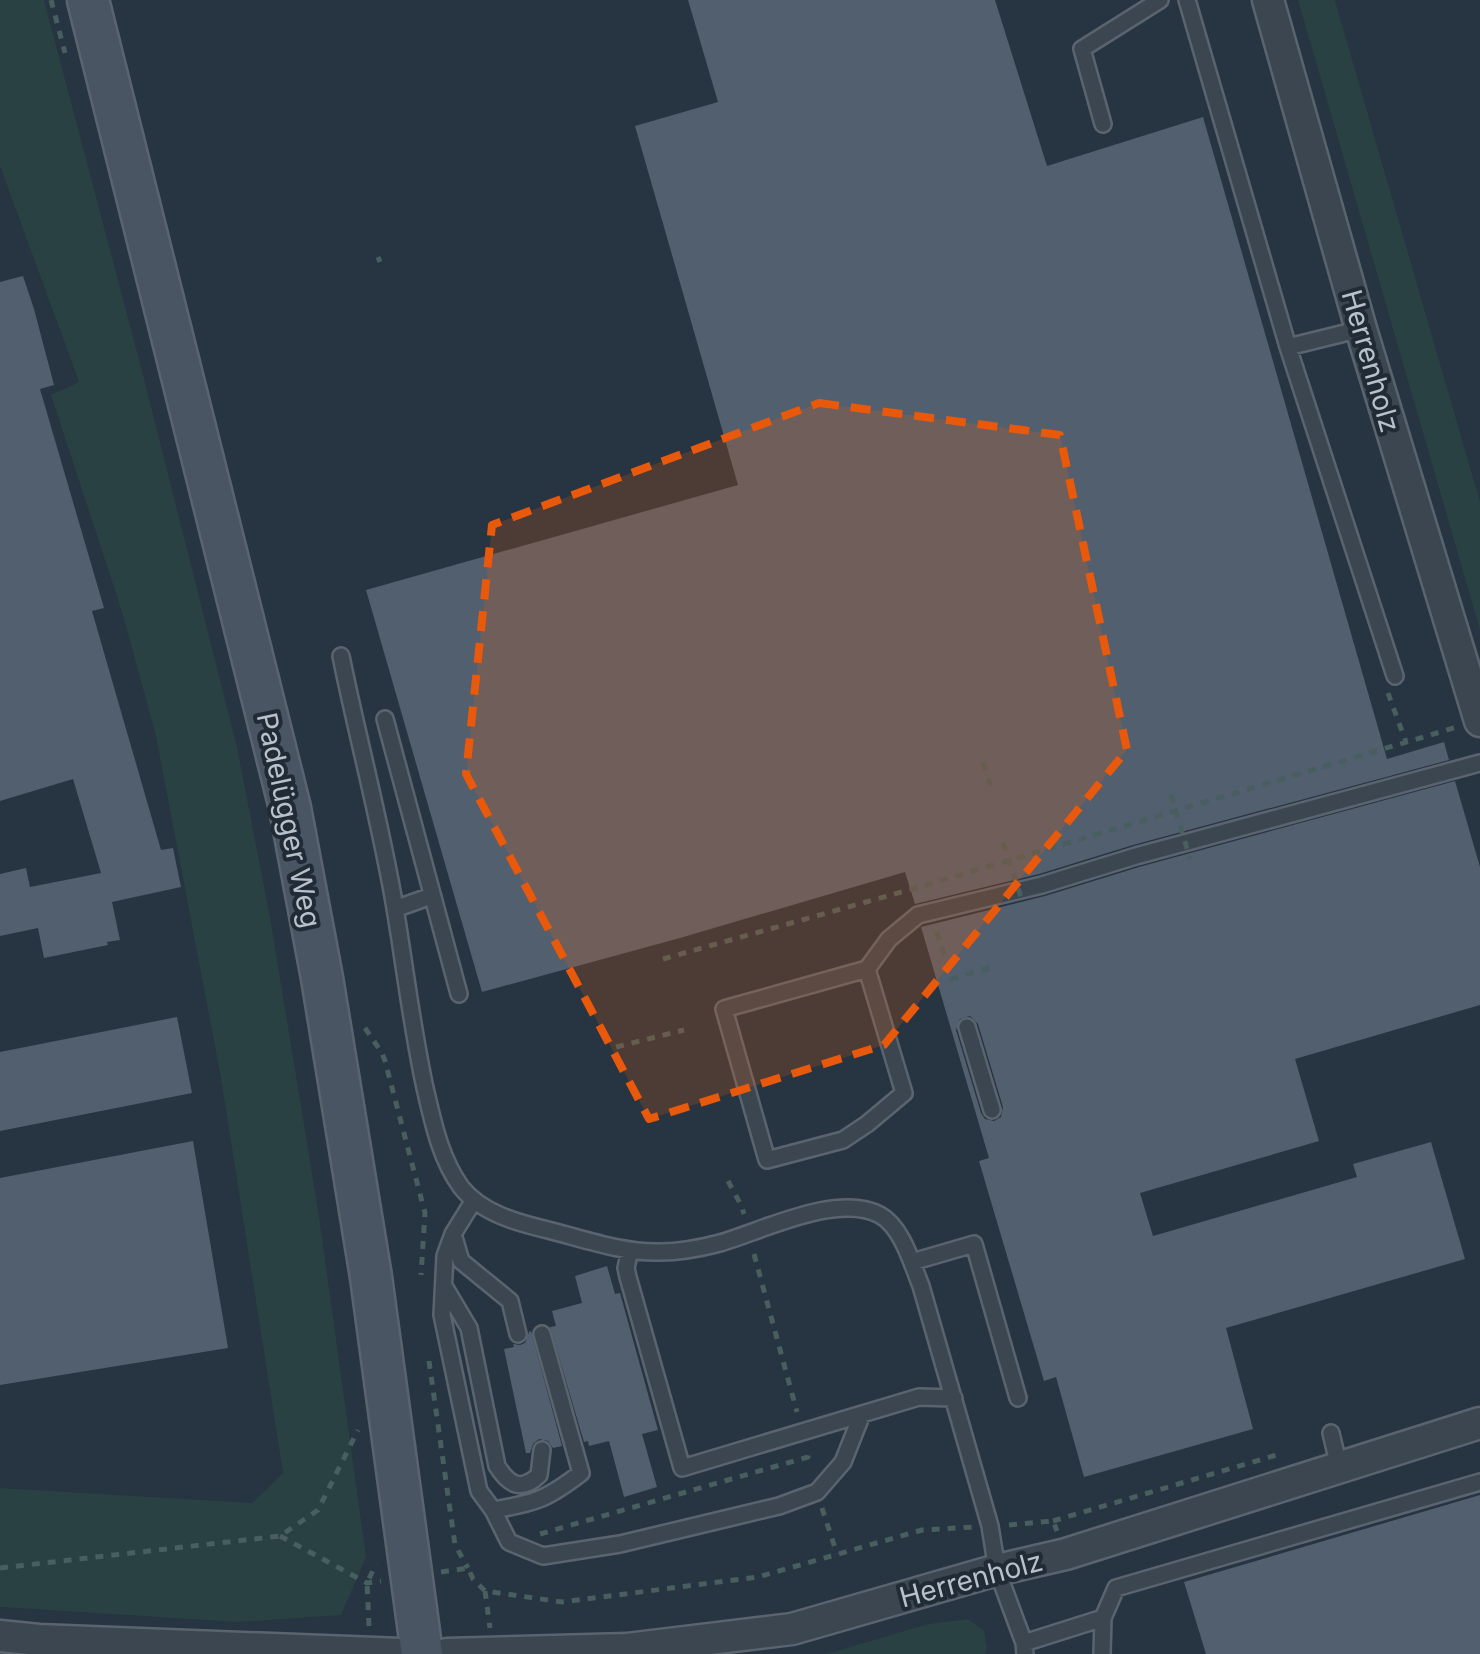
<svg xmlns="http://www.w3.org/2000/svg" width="1480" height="1654" viewBox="0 0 1480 1654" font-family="Inter,sans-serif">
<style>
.green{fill:#294142}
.building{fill:#525f6e;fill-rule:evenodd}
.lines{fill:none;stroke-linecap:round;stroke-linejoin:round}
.lane-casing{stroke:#59646e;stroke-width:20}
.street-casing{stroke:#59646e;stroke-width:35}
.secondary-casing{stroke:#59646e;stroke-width:45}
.path{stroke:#485e5f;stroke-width:5;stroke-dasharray:8 8;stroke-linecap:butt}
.lane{stroke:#3b4651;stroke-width:15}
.street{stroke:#3b4651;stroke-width:30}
.secondary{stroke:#4a5564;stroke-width:40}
.path-bridge{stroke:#485e5f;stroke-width:5;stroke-dasharray:8 8;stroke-linecap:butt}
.marked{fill:#e8590c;fill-opacity:0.2;stroke:#e8590c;stroke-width:8;stroke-dasharray:20 12;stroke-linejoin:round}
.labels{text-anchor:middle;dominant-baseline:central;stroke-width:8;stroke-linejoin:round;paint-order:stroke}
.street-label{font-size:28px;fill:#b8c1cb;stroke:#202b36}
</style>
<rect width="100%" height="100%" fill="#273441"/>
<path class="green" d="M 0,0 L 44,0 L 141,367 L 237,747 L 270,917 L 319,1216 L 366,1557 L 341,1615 L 238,1622 L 0,1607 L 0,1488 L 252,1503 L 283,1473 L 221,1078 L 156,736 L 123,615 L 51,395 L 79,382 L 0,166 Z
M 1298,0 L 1335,0 L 1336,4 L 1480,502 L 1480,630 Z
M 968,1619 L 984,1631 L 987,1648 L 985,1654 L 826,1654 L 928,1624 Z"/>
<path class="building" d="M 688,0 L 995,0 L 1047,166 L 1203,117 L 1387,759 L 1444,742 L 1449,760 L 1133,845 L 1039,874 L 915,904 L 905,872 L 680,938 L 482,992 L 366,590 L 738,485 L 635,126 L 718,102 Z
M 23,276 L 34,309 L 54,385 L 40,389 L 104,608 L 92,611 L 161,850 L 173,848 L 181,887 L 112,902 L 120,940 L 107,942 L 108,945 L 44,958 L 38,928 L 0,936 L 0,874 L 26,868 L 30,887 L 101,873 L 73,779 L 0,801 L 0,282 Z
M 1455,781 L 1480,867 L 1480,1005 L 1295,1059 L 1319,1141 L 1140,1193 L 1153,1236 L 1357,1177 L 1353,1164 L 1431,1142 L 1465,1259 L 1226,1328 L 1253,1429 L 1084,1477 L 1056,1377 L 1044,1381 L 979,1161 L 989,1158 L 921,927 L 1045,896 L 1139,867 ZM 970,1016 L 978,1024 L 1003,1107 L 1001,1117 L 994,1121 L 985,1119 L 981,1113 L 956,1030 L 960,1019 Z
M 177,1017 L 192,1093 L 0,1131 L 0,1052 Z
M 193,1141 L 228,1348 L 0,1385 L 0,1178 Z
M 607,1266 L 615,1294 L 620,1293 L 658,1430 L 642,1434 L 657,1487 L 624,1497 L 609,1441 L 589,1446 L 588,1441 L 584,1442 L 550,1327 L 556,1326 L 552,1311 L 582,1303 L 575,1276 Z
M 531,1331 L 562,1446 L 553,1448 L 548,1441 L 539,1439 L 533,1444 L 530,1453 L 526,1453 L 504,1349 L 514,1347 L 513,1344 L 520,1345 L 525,1343 L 529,1332 Z
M 1480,1495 L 1480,1654 L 1206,1654 L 1184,1582 Z"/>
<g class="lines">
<defs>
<path id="lane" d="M 1187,0 L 1288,347 L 1395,676
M 1103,124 L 1082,49 L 1160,0
M 1288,347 L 1361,329
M 341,656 C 358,740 381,824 395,908 C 405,968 412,1028 425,1088 C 433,1122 440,1158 461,1187 C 481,1213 518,1223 548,1230 C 584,1239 622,1253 660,1252 C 679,1252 701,1248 720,1243 C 762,1231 838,1192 880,1215 C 902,1227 912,1264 921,1286 L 990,1526 L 997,1570 L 1024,1643 L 1025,1654
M 385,719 L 459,994
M 395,909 L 431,896
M 867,969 L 904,1093 L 867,1124 L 843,1140 L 767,1160 L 724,1009 L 867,969 L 889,939 L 918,915 L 1042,885 L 1136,856 L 1480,763
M 967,1027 L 992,1110
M 474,1200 L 453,1234 L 445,1256 L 442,1315 L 479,1491 L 493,1510 C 536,1503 547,1499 581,1473 L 542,1334
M 453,1234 L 461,1261 L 510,1301 L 518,1334
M 630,1250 L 626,1268 L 628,1277 L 682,1468 L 919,1397 L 954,1398
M 912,1262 L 974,1244 L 1018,1398
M 444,1286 L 469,1328 L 497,1466 C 509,1485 521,1492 539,1475 L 542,1450
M 1331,1433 L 1339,1467
M 493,1510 L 509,1542 L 543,1556 L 620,1544 L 779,1506 L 817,1492 L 843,1462 L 862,1414
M 1024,1643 L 1103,1618
M 1102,1654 L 1103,1618 L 1116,1588 L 1480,1482"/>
<path id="street" d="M 1268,0 L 1361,329 L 1480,721
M 0,1636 L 39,1640 L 401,1654
M 447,1654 L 627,1649 L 792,1629 L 997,1570 L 1066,1554 L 1480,1423"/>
<path id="secondary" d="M 88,0 L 290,808 L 322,978 L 371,1277 L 422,1654"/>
</defs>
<use href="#lane" class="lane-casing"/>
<use href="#street" class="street-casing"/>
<use href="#secondary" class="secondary-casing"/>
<path class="path" d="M 51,0 L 65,53
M 378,257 L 380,262
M 1388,693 L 1406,742
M 983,763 L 991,786
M 937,932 L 952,979 L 989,968
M 663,959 L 923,886 L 1457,727
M 365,1028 L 382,1053 L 385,1061 L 425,1213 L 421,1275
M 616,1047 L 684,1030
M 728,1181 L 741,1205 L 744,1214
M 754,1254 L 797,1412
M 429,1361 L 455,1545 L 468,1568
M 822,1508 L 837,1554
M 1053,1521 L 1280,1454
M 1009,1525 L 1053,1521 L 1057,1531
M 540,1534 L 808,1457 L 807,1452
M 280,1536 L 367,1583 L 381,1581
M 0,1568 L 280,1536 L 318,1510 L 358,1430
M 441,1572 L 468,1568 L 473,1579 L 485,1591 L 562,1602 L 758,1577 L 922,1530 L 974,1527
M 485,1591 L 490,1628
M 369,1626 L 367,1583 L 376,1564"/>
<use href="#lane" class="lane"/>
<use href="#street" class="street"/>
<use href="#secondary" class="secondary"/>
<path class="path-bridge" d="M 1171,795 L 1190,859
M 1003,843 L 1023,903"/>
</g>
<path class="marked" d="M 819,403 L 1060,435 L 1127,750 L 884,1045 L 649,1119 L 466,774 L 492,525 Z"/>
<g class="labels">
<g class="street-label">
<text transform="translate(1371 361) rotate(74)">Herrenholz</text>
<text transform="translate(289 820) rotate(78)">Padelügger Weg</text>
<text transform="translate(971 1579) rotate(-15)">Herrenholz</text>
</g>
</g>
</svg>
